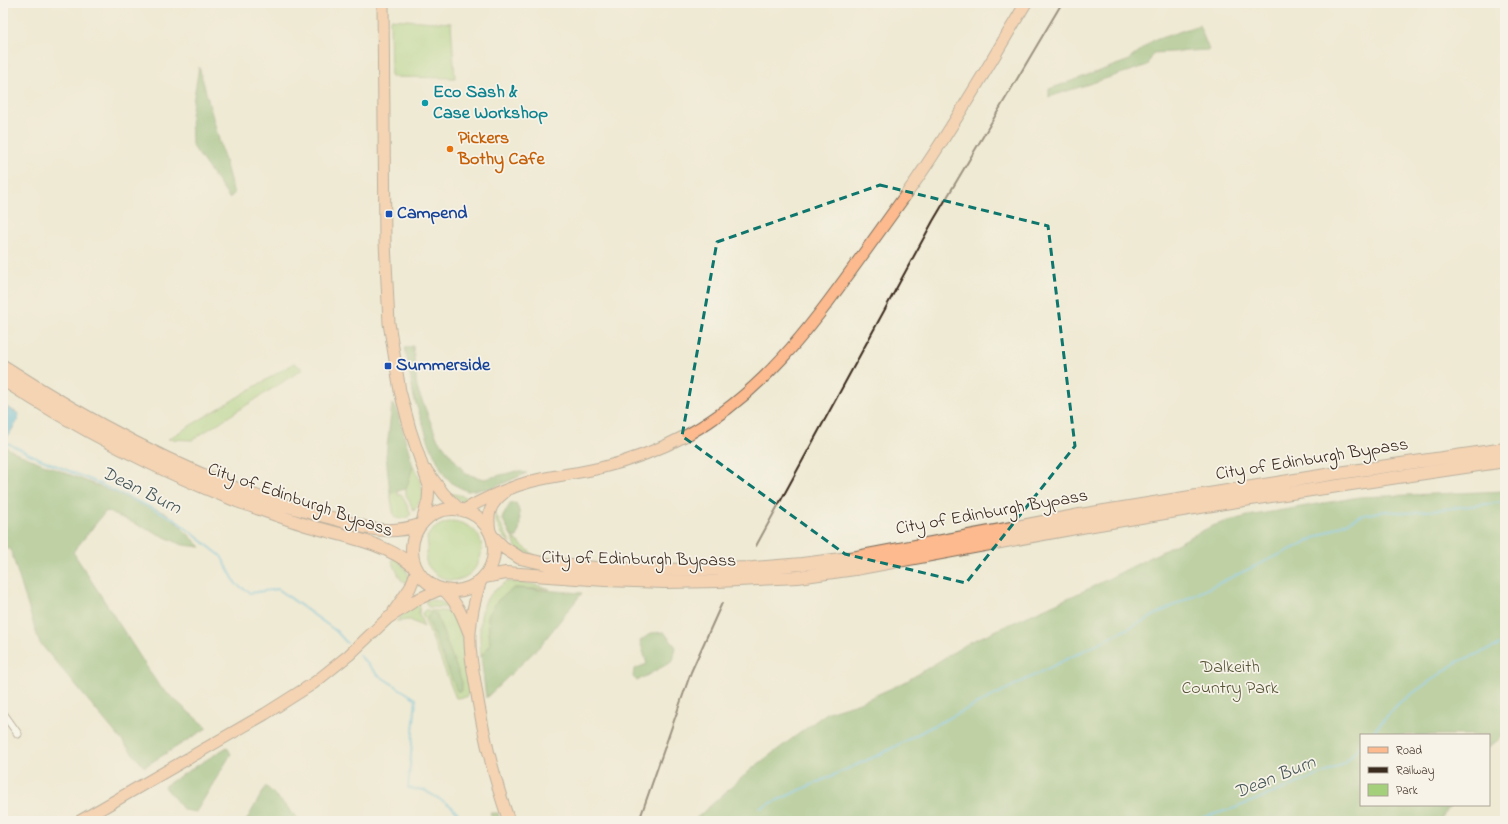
<svg xmlns="http://www.w3.org/2000/svg" width="1508" height="824" viewBox="0 0 1508 824" font-family="'Indie Flower',sans-serif">
<style>
.green{fill:#a4d07c;stroke:#707d4d}
.forest{fill:#83b26c;stroke:#5f6e45}
.water{fill:#5fbbdd;stroke:#4d727e}
.lines{fill:none;stroke-linecap:round;stroke-linejoin:round}
.stream{stroke:#5fbbdd;stroke-width:2}
.minor-casing{stroke:#7a6d5d;stroke-width:9}
.primary-casing{stroke:#7a6d5d;stroke-width:13}
.trunk-casing{stroke:#7a6d5d;stroke-width:14}
.minor{stroke:#fff;stroke-width:7}
.primary{stroke:#fcba8e;stroke-width:11}
.trunk{stroke:#fcba8e;stroke-width:12}
.rail{stroke:#3b2a1e;stroke-width:2}
.marked{fill:none;stroke:#0f766e;stroke-width:3;stroke-dasharray:8 5;stroke-linejoin:round}
.culture-dot{fill:#0f9aa8;stroke:#f7f3e8;stroke-width:1.5}
.food-dot{fill:#e8710a;stroke:#f7f3e8;stroke-width:1.5}
.transit-dot{fill:#1a4fb4;stroke:#f7f3e8;stroke-width:1.5}
.labels{text-anchor:middle;dominant-baseline:central;stroke-width:3.5;stroke-linejoin:round;paint-order:stroke}
.culture-label{font-size:18px;font-weight:bold;fill:#0d838f;stroke:#f7f3e8;text-anchor:start}
.food-label{font-size:18px;font-weight:bold;fill:#c56008;stroke:#f7f3e8;text-anchor:start}
.transit-label{font-size:18px;font-weight:bold;fill:#164399;stroke:#f7f3e8;text-anchor:start}
.street-label{font-size:18px;fill:#3b2a1e;stroke:#f7f3e8}
.park-label{font-size:18px;fill:#555436;stroke:#f7f3e8}
.water-label{font-size:19px;font-style:italic;fill:#465657;stroke:#f7f3e8}
</style>
<rect width="100%" height="100%" fill="#f7f3e8"/>
<filter id="ink" filterUnits="userSpaceOnUse"><feTurbulence type="fractalNoise" baseFrequency=".025" numOctaves="2"/><feDisplacementMap in="SourceGraphic" scale="8" xChannelSelector="R" yChannelSelector="G"/><feConvolveMatrix kernelMatrix="1 2 1 2 8 2 1 2 1" color-interpolation-filters="sRGB"/></filter>
<filter id="wash" filterUnits="userSpaceOnUse"><feTurbulence type="fractalNoise" baseFrequency=".012" numOctaves="4" result="noise"/><feDisplacementMap in="SourceGraphic" scale="16" xChannelSelector="R" yChannelSelector="G"/><feGaussianBlur stdDeviation="0.9" result="paint"/><feColorMatrix in="noise" values="0 0 0 0 0 0 0 0 0 0 0 0 0 0 0 0 0 1.4 0 .05"/><feComposite in="paint" operator="in"/></filter>
<g filter="url(#wash)">
<rect width="100%" height="100%" fill="#efead3"/>
<path class="green" d="M 390,19 L 451,23 L 455,78 L 391,77 Z
M 294,363 L 303,369 L 192,440 L 168,439 Z
M 413,466 C 419,477 424,487 423,500 L 420,501 L 414,511 L 406,495 L 406,489 Z
M 397,491 L 398,495 L 402,495 L 411,514 C 407,519 400,520 394,517 L 390,493 Z
M 450,494 C 455,493 470,498 474,501 L 461,501 Z
M 494,512 L 495,513 L 511,544 C 502,537 495,523 494,512 Z
M 453,521 C 508,530 473,600 437,575 C 433,572 427,566 426,561 C 425,558 427,555 427,552 C 428,547 428,542 427,537 C 433,527 442,523 453,521 Z
M 512,537 L 535,556 L 517,549 Z
M 395,557 C 403,566 410,571 409,584 L 401,580 L 392,561 Z
M 506,582 C 522,581 535,585 550,589 L 514,588 L 488,616 L 490,645 L 481,656 C 480,642 478,619 484,605 C 487,595 498,588 506,582 Z
M 432,600 L 439,601 L 451,608 L 428,607 L 425,601 Z
M 420,602 L 419,614 L 424,627 L 410,620 L 396,621 L 414,605 Z
M 425,610 L 455,612 L 464,642 L 470,691 L 466,697 L 456,698 L 422,613 Z"/>
<path class="forest" d="M 1199,25 L 1209,50 L 1153,53 L 1148,65 L 1049,97 L 1049,89 L 1127,61 L 1152,41 Z
M 199,67 L 234,194 L 229,198 L 192,145 L 191,114 Z
M 413,346 L 417,388 L 437,438 L 466,474 L 484,479 L 517,471 L 527,473 L 493,488 L 467,491 L 453,484 L 444,475 L 430,445 L 414,398 L 405,348 Z
M 392,404 L 396,407 L 413,466 L 406,489 L 390,493 L 386,456 Z
M 3,445 L 16,453 L 168,514 L 201,547 L 183,545 L 106,511 L 73,552 L 159,686 L 207,728 L 144,767 L 39,642 L 10,548 L 3,551 Z
M 1505,491 L 1505,735 L 1489,747 L 1489,735 L 1361,735 L 1361,805 L 1451,805 L 1439,821 L 693,821 L 754,767 L 828,712 L 863,701 L 905,682 L 970,642 L 1090,588 L 1210,527 L 1221,523 L 1248,516 L 1359,497 Z
M 516,503 C 521,511 521,529 517,537 L 512,537 L 502,518 L 510,504 Z
M 514,588 L 582,593 L 540,646 L 486,698 L 481,656 L 490,645 L 488,616 L 498,600 Z
M 431,612 L 436,614 L 462,682 L 462,691 L 457,691 L 427,618 Z
M 664,632 L 676,647 L 673,661 L 637,681 L 633,677 L 634,669 L 647,664 L 640,641 L 651,633 Z
M 227,747 L 231,754 L 196,812 L 184,810 L 164,786 Z
M 266,786 L 301,821 L 246,821 Z
M 490,813 L 498,813 L 501,821 L 493,821 Z"/>
<path class="water" d="M 3,405 L 19,414 L 18,420 L 3,444 Z"/>
<g class="lines">
<path class="stream" d="M 3,441 L 38,458 L 93,481 L 173,518 L 221,556 L 236,584 L 250,593 L 278,589 L 336,631 L 347,643
M 359,655 L 378,675 L 416,699 L 408,788 L 424,790 L 451,806 L 465,821
M 1370,735 L 1399,703 L 1457,662 L 1505,643
M 760,808 L 883,753 L 931,727 L 1209,588 L 1363,515 L 1386,511 L 1409,513 L 1505,502
M 1191,821 L 1235,808 L 1329,771 L 1346,762 L 1361,745"/>
</g>
</g>
<g filter="url(#ink)">
<g class="lines">
<defs>
<path id="minor" d="M 3,713 L 18,734"/>
<path id="primary" d="M 383,3 L 385,242 L 389,323 L 400,391 L 410,429 L 429,486 L 428,500 L 422,522
M 427,471 L 444,494 L 459,509
M 464,510 C 480,501 497,493 514,487 C 541,476 572,475 600,468 C 630,461 661,449 689,434 C 767,390 813,323 864,253 C 881,229 898,206 915,182 C 955,124 990,63 1026,3
M 490,532 C 487,514 489,505 504,493
M 481,580 C 475,598 471,615 470,633 C 469,649 472,666 475,682 C 482,729 493,776 509,821
M 444,590 C 458,604 462,615 469,633
M 394,611 L 410,588 L 417,570
M 80,821 L 265,714 L 314,683 L 349,655 L 388,618 L 416,600 L 441,589"/>
<path id="trunk" d="M 3,366 C 85,419 171,466 264,499 C 298,510 334,518 368,528 C 387,532 402,531 420,525
M 3,380 C 77,428 155,469 237,501 C 260,509 283,518 306,525 C 344,536 384,542 415,567
M412 550a41 41 0 1 1 82 0a41 41 0 1 1-82 0Z
M 491,535 L 503,547 L 520,558 L 547,564 L 596,568 L 662,570 L 753,568 L 802,564 L 857,557 L 1080,515 L 1332,474 L 1505,449
M 484,577 L 506,573 L 605,580 L 665,582 L 718,581 L 798,577 L 855,569 L 1081,527 L 1224,503 L 1505,461"/>
</defs>
<use href="#minor" class="minor-casing"/>
<use href="#primary" class="primary-casing"/>
<use href="#trunk" class="trunk-casing"/>
<use href="#minor" class="minor"/>
<use href="#primary" class="primary"/>
<use href="#trunk" class="trunk"/>
<path class="rail" d="M 756,546 L 933,221 L 1062,3
M 639,821 L 691,672 L 722,603"/>
</g>
</g>
<path d="M0 0H1508V824H0ZM 880,185 L 1048,226 L 1075,446 L 966,583 L 845,554 L 682,436 L 717,242 Z" fill="#efead3" fill-opacity=".55" fill-rule="evenodd"/>
<path class="marked" d="M 880,185 L 1048,226 L 1075,446 L 966,583 L 845,554 L 682,436 L 717,242 Z"/>
<circle class="culture-dot" cx="425" cy="103" r="4"/>
<circle class="food-dot" cx="450" cy="149" r="4"/>
<g class="transit-dot">
<rect x="385" y="210" width="8" height="8" rx="2"/>
<rect x="384" y="362" width="8" height="8" rx="2"/>
</g>
<g class="labels">
<g class="culture-label">
<text x="433" y="93">Eco Sash &amp;<tspan x="433" dy="21">Case Workshop</tspan></text>
</g>
<g class="food-label">
<text x="458" y="139">Pickers<tspan x="458" dy="21">Bothy Cafe</tspan></text>
</g>
<g class="transit-label">
<text x="397" y="214">Campend</text>
<text x="396" y="366">Summerside</text>
</g>
<g class="street-label">
<text transform="translate(1312 460) rotate(-9)">City of Edinburgh Bypass</text>
<text transform="translate(300 501) rotate(19)">City of Edinburgh Bypass</text>
<text transform="translate(992 513) rotate(-10)">City of Edinburgh Bypass</text>
<text transform="translate(639 560) rotate(1)">City of Edinburgh Bypass</text>
</g>
<g class="park-label">
<text x="1230" y="668">Dalkeith<tspan x="1230" dy="21">Country Park</tspan></text>
</g>
<g class="water-label">
<text transform="translate(141 491) rotate(26)">Dean Burn</text>
<text transform="translate(1275 778) rotate(-22)">Dean Burn</text>
</g>
</g>
<rect width="1508" height="824" fill="none" stroke="#f7f3e8" stroke-width="16"/>
<rect x="1360" y="734" width="130" height="72" fill="#f7f3e8" stroke="#aca397"/>
<rect x="1368" y="747" width="20" height="6" fill="#fcba8e" stroke="#aca397"/>
<text x="1396" y="754" font-size="12" fill="#3b2a1e">Road</text>
<rect x="1368" y="767" width="20" height="6" fill="#3b2a1e" stroke="#aca397"/>
<text x="1396" y="774" font-size="12" fill="#3b2a1e">Railway</text>
<rect x="1368" y="784" width="20" height="12" fill="#a4d07c" stroke="#aca397"/>
<text x="1396" y="794" font-size="12" fill="#3b2a1e">Park</text>
</svg>
